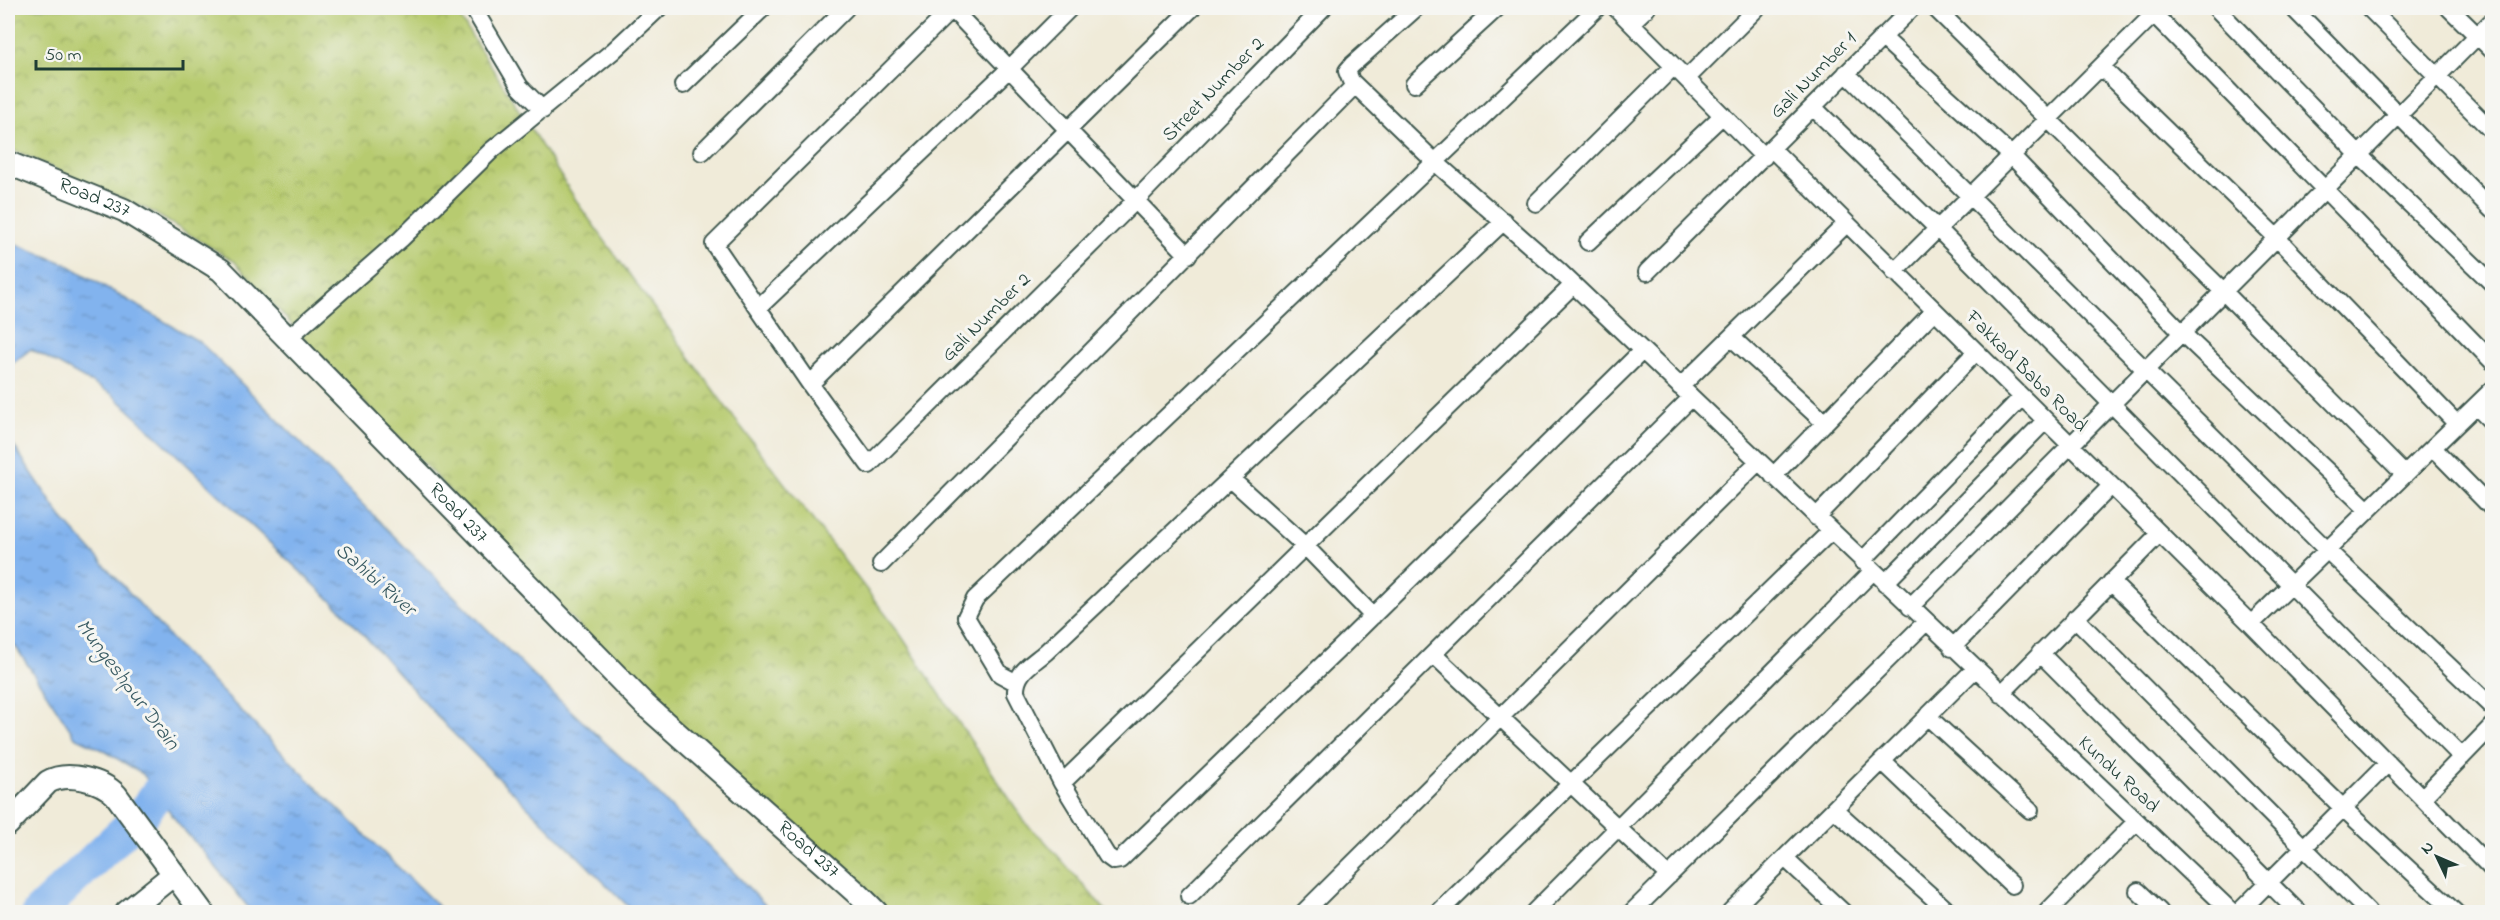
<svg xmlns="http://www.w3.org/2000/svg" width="2500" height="920" viewBox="0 0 2500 920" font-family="'Indie Flower',sans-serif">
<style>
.park{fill:url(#park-crowns);stroke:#6b8452;stroke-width:1.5}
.water{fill:url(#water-ripples);stroke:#507891;stroke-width:1.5}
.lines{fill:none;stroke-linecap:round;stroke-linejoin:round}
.river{stroke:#82b3ee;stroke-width:34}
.street-casing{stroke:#3e574d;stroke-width:20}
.secondary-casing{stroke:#3e574d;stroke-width:26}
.street{stroke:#fff;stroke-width:16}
.secondary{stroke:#fff;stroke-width:22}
.labels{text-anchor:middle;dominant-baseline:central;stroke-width:6;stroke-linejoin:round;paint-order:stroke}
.street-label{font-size:20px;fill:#1f3d34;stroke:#f6f6f2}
.water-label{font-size:21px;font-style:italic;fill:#385a62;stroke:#f6f6f2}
</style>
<defs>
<pattern id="park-crowns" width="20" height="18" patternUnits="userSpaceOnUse" patternTransform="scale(1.5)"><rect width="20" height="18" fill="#b7cb6f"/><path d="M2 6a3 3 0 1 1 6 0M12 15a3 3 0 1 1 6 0" fill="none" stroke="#94a65c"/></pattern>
<pattern id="water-ripples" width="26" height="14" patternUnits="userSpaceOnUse" patternTransform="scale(1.5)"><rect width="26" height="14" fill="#82b3ee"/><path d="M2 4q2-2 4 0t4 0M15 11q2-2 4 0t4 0" fill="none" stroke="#6a93c2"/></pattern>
</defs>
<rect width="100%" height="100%" fill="#f6f6f2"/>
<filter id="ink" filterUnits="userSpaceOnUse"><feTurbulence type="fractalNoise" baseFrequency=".0167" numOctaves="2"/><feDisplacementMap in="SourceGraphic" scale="12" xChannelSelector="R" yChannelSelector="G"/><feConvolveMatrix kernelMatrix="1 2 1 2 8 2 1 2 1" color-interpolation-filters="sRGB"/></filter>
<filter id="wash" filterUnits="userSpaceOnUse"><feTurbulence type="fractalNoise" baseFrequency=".008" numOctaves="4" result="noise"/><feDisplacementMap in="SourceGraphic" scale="24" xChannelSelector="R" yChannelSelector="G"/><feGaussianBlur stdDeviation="1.35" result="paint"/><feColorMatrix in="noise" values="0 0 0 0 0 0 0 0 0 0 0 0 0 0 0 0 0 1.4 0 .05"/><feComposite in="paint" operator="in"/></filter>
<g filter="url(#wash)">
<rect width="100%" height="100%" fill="#f0ebd9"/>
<path class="park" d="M 8,8 L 454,8 L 581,208 L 728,410 L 896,628 L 1027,825 L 1043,839 L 1107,912 L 883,912 L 664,715 L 325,361 L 234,261 L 149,210 L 8,148 Z"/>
<path class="water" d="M 8,241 L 66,264 L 200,342 L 539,681 L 642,777 L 772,912 L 634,912 L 446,726 L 341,610 L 112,394 L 31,349 L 8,367 Z
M 8,437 L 61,517 L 184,653 L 309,780 L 444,912 L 252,912 L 203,851 L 180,826 L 143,774 L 103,750 L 75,737 L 16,647 L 8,641 Z"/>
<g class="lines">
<path class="river" d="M 39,912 L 143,813 L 183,758"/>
</g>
</g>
<g filter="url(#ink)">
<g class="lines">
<defs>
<path id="street" d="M 473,8 L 520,87 L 543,110
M 951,8 L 1188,255
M 953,8 L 714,244 L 810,384 L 869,465 L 1135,201 L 1323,8
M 1416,8 L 1352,65 L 1347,71 L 1351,81 L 1435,162 L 1559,271 L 2232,912
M 1616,8 L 1764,157
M 1935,8 L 2223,291 L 2405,475
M 2148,8 L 2492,361
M 2216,8 L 2359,155 L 2492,283
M 2293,8 L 2492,210
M 2369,8 L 2492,131
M 2449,8 L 2492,50
M 1632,22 L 1647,8
M 1882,37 L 2012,156 L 2182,333 L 2368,510
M 2101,67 L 2277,238 L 2457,424
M 1846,73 L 2327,550 L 2492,707
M 1687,78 L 1757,8
M 1414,84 L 1497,8
M 683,85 L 763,8
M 1813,107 L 1938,229 L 2462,757
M 1772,149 L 2251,624 L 2492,869
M 702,152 L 846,8
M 1536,203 L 1674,66
M 1504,221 L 1046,652 C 1031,665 1015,672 1016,693 L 1062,783 L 1573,285
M 1588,242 L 1723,115
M 1647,272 L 1912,8
M 1894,272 L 2160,8
M 759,307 L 1009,69 L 1070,8
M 1731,337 L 1825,423
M 288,338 L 401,239 L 492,150 L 613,51 L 659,8
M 810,384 L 1192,8
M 1680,387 L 1846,224
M 2476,406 L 2492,422
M 2433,448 L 2492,508
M 1773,476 L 1934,311
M 1231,479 L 1306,547 L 1373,616
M 1816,517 L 1976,352
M 1862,561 L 2021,398
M 881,564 L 1355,85
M 2111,582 L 2343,808 L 2455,912
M 1885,583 L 2045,421
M 1910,607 L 2492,21
M 2075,618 L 2368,912
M 2251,624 L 2492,390
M 1952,648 L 2111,486
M 2040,653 L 2298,912
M 1433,654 L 1669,876
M 1015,682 L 1000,674 L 966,617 L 975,599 L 1597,8
M 2001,694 L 2159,534
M 1927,716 L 2030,810
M 1882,761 L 2012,885
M 1062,783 L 1107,856 L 1114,861 L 1120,860 L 1341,647 L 1642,351
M 2423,797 L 2492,726
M 1834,809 L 1949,912
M 1785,858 L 1843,912
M 2138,891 L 2160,912
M 1189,896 L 1691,398
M 1304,912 L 1758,462
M 1439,912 L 1831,531
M 1534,912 L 1873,571
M 1632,912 L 1926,622
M 1730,912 L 1975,669
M 2047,912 L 2136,822
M 2239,912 L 2388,763"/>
<g id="secondary">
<path id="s1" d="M 8,163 L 124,210 L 221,270 L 645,705 L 859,895 L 876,912"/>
<path d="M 8,824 L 48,782 C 67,771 102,780 116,795 L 202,912"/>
<path d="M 127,912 L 174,874"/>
</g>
</defs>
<use href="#street" class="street-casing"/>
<use href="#secondary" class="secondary-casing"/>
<use href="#street" class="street"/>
<use href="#secondary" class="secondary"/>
</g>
</g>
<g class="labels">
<g class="street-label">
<text transform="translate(1814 76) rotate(-45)">Gali Number 1</text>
<text transform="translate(1214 90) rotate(-46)">Street Number 2</text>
<text stroke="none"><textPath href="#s1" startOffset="93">Road 237</textPath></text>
<text transform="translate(987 318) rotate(-45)">Gali Number 2</text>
<text transform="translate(2026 372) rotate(45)">Fakkad Baba Road</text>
<text stroke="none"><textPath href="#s1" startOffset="579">Road 237</textPath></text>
<text transform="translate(2118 775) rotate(43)">Kundu Road</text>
<text stroke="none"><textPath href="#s1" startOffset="1065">Road 237</textPath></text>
</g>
<g class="water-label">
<text transform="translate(375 580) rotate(41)">Sahibi River</text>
<text transform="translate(127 685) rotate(53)">Mungeshpur Drain</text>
</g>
</g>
<rect width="2500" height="920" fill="none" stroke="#f6f6f2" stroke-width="30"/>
<g transform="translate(2437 857) rotate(314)" stroke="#f6f6f2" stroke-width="4.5" paint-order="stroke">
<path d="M0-4.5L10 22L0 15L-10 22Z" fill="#1f3d34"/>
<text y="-9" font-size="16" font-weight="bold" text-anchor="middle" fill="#1f3d34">N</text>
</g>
<path d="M36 60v9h147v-9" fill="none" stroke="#1f3d34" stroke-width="3"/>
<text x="45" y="60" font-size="18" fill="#1f3d34" stroke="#f6f6f2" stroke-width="4.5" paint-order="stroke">50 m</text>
</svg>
